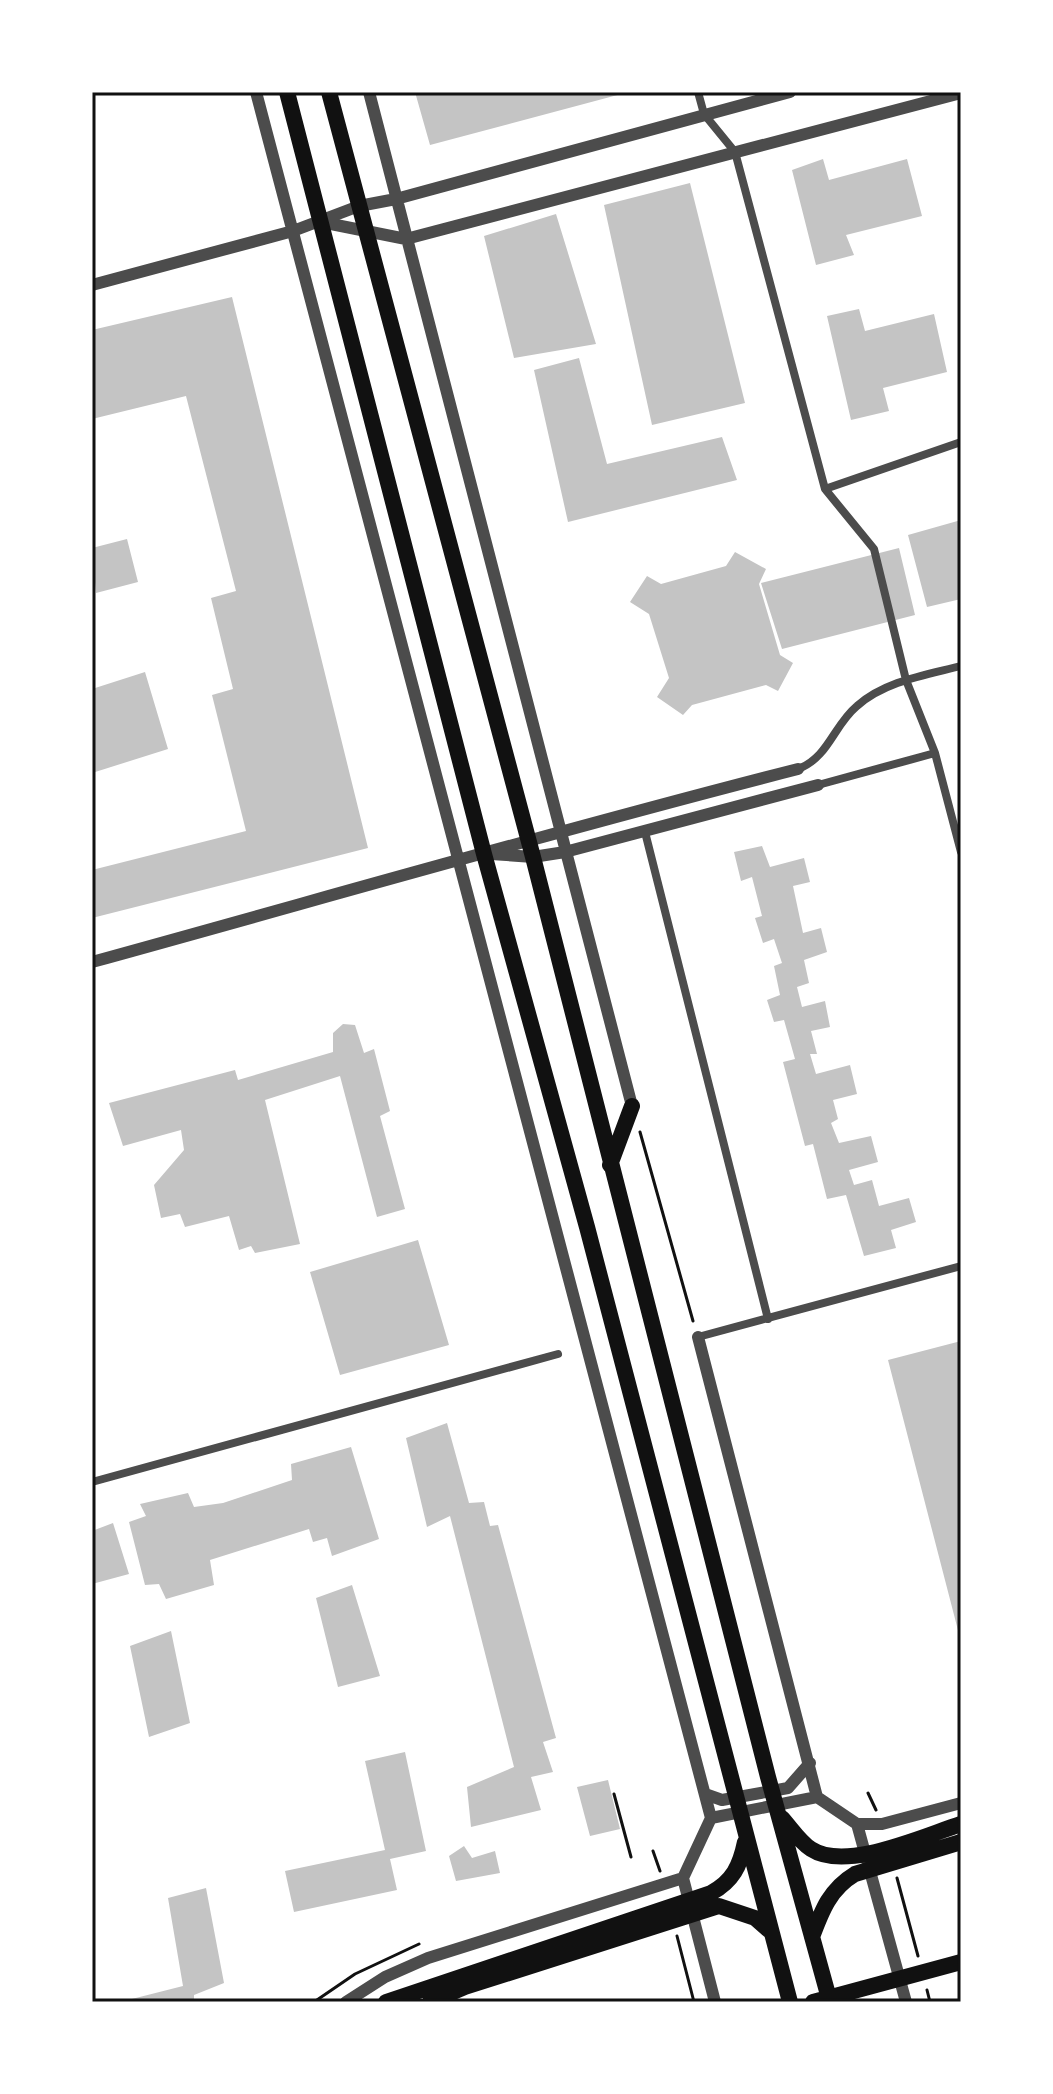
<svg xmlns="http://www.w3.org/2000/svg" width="1053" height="2094" viewBox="0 0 1053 2094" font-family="Ubuntu,sans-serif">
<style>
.building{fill:#c4c4c4}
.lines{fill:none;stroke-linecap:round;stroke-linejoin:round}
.path{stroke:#111;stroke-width:3}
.minor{stroke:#4c4c4c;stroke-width:8}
.tertiary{stroke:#4c4c4c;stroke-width:12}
.trunk{stroke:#111;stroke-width:16}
.neatline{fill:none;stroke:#111;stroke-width:3}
</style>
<rect width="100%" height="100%" fill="#fff"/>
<path class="building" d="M 415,92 L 625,92 L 625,93 L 430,145 Z
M 823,159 L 829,180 L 907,159 L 922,216 L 846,235 L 854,255 L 816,265 L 792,170 Z
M 690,183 L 745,403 L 652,425 L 604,205 Z
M 556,214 L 596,344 L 514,358 L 484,236 Z
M 232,297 L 368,848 L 92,918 L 92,870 L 246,831 L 212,695 L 233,689 L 211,598 L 236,591 L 186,396 L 92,419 L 92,330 Z
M 859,309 L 865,331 L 934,314 L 947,372 L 883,388 L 889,411 L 851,420 L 827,316 Z
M 579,358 L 607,464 L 722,437 L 737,480 L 568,522 L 534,370 Z
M 961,520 L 961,599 L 927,607 L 908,535 Z
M 127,539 L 138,582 L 96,593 L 92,548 Z
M 899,548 L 915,615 L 782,649 L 761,583 Z
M 735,552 L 766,569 L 759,584 L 780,655 L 793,663 L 778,691 L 766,685 L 692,705 L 683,715 L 657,697 L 669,678 L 649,614 L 630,602 L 647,576 L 661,584 L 726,566 Z
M 145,672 L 168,749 L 92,773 L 92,689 Z
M 762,846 L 770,867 L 804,858 L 810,882 L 793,886 L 803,933 L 821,928 L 827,952 L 804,960 L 809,983 L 797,987 L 802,1007 L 825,1001 L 830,1027 L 811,1031 L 817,1054 L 810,1054 L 816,1074 L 850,1065 L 857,1094 L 833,1100 L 838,1119 L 831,1123 L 839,1143 L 871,1136 L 878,1162 L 849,1170 L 854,1185 L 872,1180 L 879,1206 L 909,1198 L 916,1222 L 891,1230 L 896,1248 L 864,1256 L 846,1195 L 827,1199 L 813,1144 L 805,1146 L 783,1062 L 795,1059 L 784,1020 L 774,1022 L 767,1000 L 780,995 L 774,966 L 782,963 L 774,939 L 763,943 L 755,918 L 762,916 L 752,877 L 741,881 L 734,852 Z
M 343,1024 L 355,1025 L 364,1053 L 374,1049 L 390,1111 L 380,1116 L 405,1209 L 377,1217 L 340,1076 L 265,1100 L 300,1244 L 255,1253 L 251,1246 L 239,1250 L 229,1216 L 185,1227 L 180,1214 L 161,1218 L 154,1185 L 184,1150 L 181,1130 L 123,1146 L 109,1103 L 235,1070 L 238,1080 L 333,1052 L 333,1033 Z
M 418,1240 L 449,1345 L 340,1375 L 310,1272 Z
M 961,1341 L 961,1638 L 960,1638 L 888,1360 Z
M 447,1423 L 469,1503 L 484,1502 L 490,1526 L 498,1525 L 556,1738 L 543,1742 L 553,1772 L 531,1777 L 541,1810 L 471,1827 L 467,1787 L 514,1767 L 450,1516 L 427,1527 L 406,1438 Z
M 351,1447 L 379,1539 L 332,1556 L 327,1538 L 313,1542 L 309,1529 L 210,1560 L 214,1585 L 166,1599 L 159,1584 L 145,1585 L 129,1522 L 146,1516 L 140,1504 L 188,1493 L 194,1507 L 223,1503 L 292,1480 L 291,1464 Z
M 113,1523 L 129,1574 L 92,1584 L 92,1531 Z
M 352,1585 L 380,1676 L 338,1687 L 316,1598 Z
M 171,1631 L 190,1723 L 149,1737 L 130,1646 Z
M 405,1752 L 426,1851 L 390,1859 L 397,1890 L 294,1912 L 285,1871 L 385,1850 L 365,1761 Z
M 608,1780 L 620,1829 L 590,1836 L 577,1787 Z
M 464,1846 L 472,1858 L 495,1851 L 500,1873 L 456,1881 L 449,1856 Z
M 206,1888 L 224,1983 L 194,1995 L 194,2002 L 120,2002 L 183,1986 L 168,1898 Z"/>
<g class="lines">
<path class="path" d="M 640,1132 L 693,1321
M 868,1793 L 876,1810
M 614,1794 L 631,1857
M 653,1851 L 660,1871
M 897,1878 L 918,1956
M 677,1936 L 694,2002
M 927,1990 L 930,2002
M 314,2002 L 355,1974 L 419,1944"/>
<path class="minor" d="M 698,92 L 704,114 L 735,152 L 825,489 L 874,549 L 906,680 L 935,753 L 961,852
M 825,489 L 961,442
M 798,769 C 829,757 833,726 857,706 C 885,681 926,675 961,666
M 818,785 L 935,753
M 645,832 L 768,1319
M 698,1337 L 961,1266
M 92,1482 L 558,1354"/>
<path class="tertiary" d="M 256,92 L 711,1818
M 369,92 L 632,1106
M 321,222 L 406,239 L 961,93
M 92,285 L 293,231 L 359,206 L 396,199 L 790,92
M 491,854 L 533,857 L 565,852 L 818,785
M 92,962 C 328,897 562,829 798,769
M 698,1337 L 817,1797
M 705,1794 L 722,1800 L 788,1788 L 810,1763
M 711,1818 L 817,1797 L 857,1824 L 906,2002
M 711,1818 L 683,1878 L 715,2002
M 857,1824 L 882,1824 L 961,1803
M 346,2002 L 385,1977 L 428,1958 L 683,1878"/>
<path class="trunk" d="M 287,92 L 484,854 L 587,1227 L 790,2002
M 329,92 L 533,857 L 768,1777 L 830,2002
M 610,1165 L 632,1106
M 782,1818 C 791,1828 800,1842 811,1849 C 846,1872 923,1836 961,1824
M 812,1937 C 822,1910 830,1889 855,1874 L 961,1842
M 386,2002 L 711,1893 C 733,1881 740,1866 745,1842
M 430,2002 L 465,1987 L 719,1906 L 755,1918 L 770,1931
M 813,2002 L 961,1962"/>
</g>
<rect width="1053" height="2094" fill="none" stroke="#ffffff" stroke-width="188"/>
<rect x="94" y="94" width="865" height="1906" class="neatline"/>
</svg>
